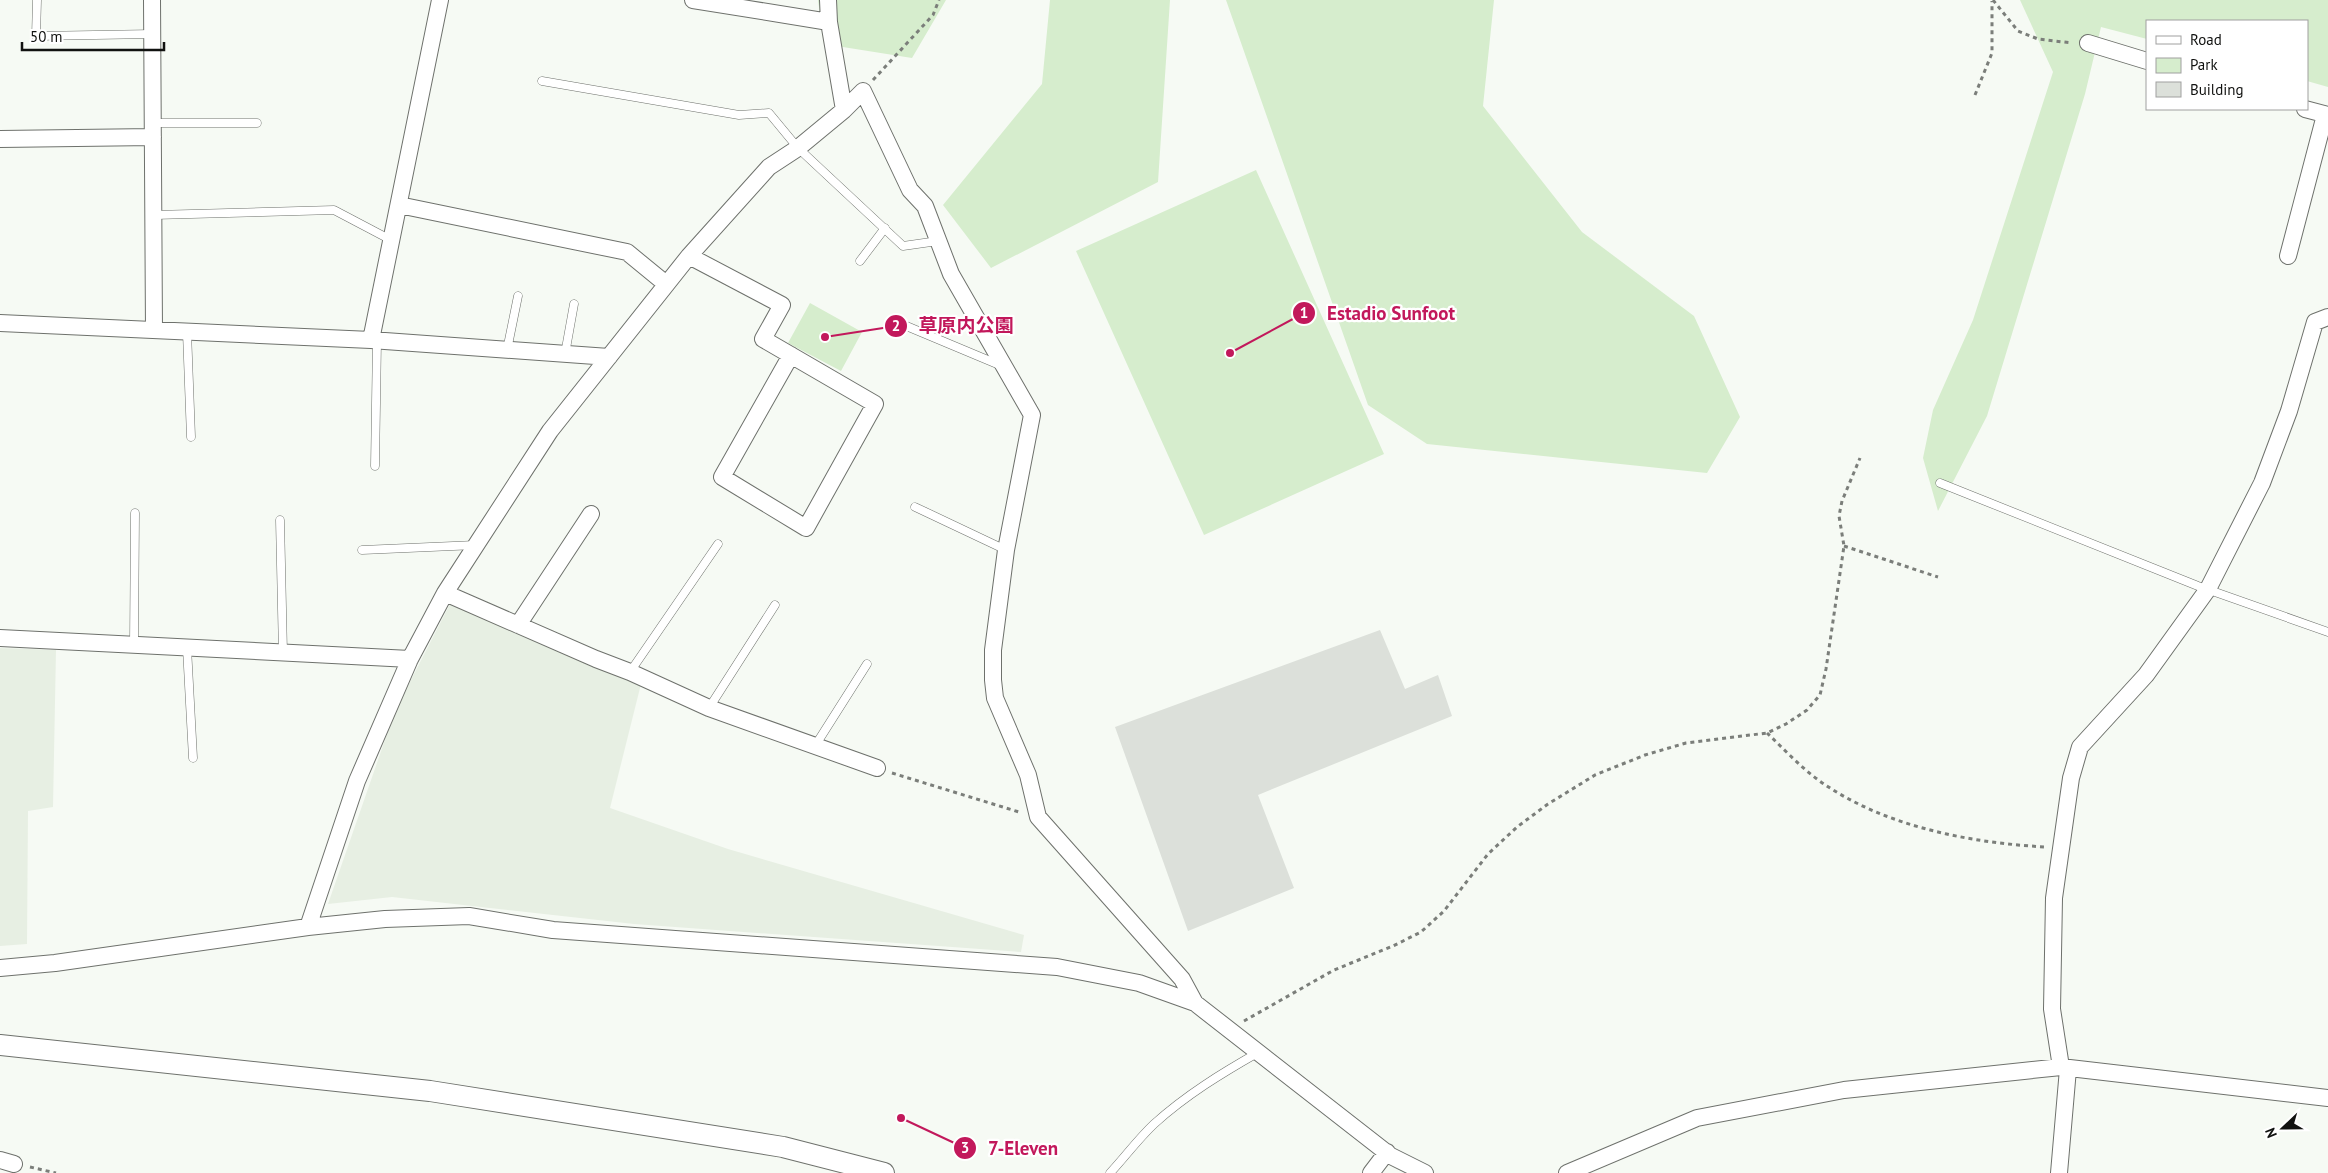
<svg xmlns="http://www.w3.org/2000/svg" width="2328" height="1173" viewBox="0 0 2328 1173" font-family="'PT Sans','Noto Sans JP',sans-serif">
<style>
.built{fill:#e7efe3}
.green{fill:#d6edcd}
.building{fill:#dce0da}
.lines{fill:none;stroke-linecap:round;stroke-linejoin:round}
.service-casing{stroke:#6e716c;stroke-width:9}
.minor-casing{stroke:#6e716c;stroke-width:18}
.tertiary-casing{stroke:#6e716c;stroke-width:22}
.path{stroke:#7b7e7a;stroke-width:3;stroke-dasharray:4 4;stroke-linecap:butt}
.service{stroke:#fff;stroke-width:8}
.minor{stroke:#fff;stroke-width:16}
.tertiary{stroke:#fff;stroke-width:20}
.leader{fill:none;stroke:#c2185b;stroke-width:2}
.callout-dot{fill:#c2185b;stroke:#fff;stroke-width:2}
.mark-label{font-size:15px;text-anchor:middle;font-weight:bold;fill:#fff}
.callout-label{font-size:19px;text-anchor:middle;font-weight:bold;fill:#c2185b;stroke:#fff;stroke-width:4.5;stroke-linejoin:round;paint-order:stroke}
</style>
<rect width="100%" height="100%" fill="#f6faf4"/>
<path class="built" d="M 450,604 L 641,684 L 610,808 L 728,849 L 1024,935 L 1021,952 L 634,924 L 392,897 L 328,904 L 395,711 Z
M 0,648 L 56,650 L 53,807 L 28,811 L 27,944 L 0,946 Z"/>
<path class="green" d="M 818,0 L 946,0 L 912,58 L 824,44 Z
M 1050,0 L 1170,0 L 1158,182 L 991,268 L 943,205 L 1042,84 Z
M 1226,0 L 1494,0 L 1483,106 L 1582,232 L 1694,316 L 1740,417 L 1707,473 L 1427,444 L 1368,405 Z
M 2020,0 L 2328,0 L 2328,87 L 2307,81 L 2307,21 L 2147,21 L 2147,39 L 2101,27 L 2085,94 L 1987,416 L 1938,511 L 1923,458 L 1933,410 L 1973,320 L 2053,72 Z
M 1256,170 L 1384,454 L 1204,535 L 1076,251 Z
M 810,303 L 862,332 L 841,371 L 788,343 Z"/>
<path class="building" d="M 1380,630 L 1405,689 L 1438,675 L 1452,716 L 1258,795 L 1294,888 L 1188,931 L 1115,727 Z"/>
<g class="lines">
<defs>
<path id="service" d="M 37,0 L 36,36 L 153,34
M 542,81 L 739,115 L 769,113 L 798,148 L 903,246 L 938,241
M 153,123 L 257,123
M 154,215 L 334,210 L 391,240
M 860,261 L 885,228
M 892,320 L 1002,366
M 187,332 L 191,437
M 507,350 L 518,296
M 565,354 L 574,304
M 375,466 L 377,341
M 1940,483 L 2198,586 L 2328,632
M 915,507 L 1006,550
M 280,520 L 283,653
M 362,550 L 476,545
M 134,645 L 135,513
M 187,648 L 193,758
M 630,672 L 718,544
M 709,708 L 775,605
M 815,746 L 867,664
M 1110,1173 C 1125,1157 1138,1139 1154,1124 C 1186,1095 1222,1073 1259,1052"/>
<path id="minor" d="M 152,0 L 154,330
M 693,0 L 829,22
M 828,0 L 829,22 L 844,110
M 2088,43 L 2147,61
M 2305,109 L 2328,115
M 0,139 L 153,137
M 399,205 L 627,252 L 666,284
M 689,256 L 782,305 L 763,339 L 875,404 L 806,528 L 722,477 L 791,355
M 2288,256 L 2325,115
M 0,323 L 371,340 L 609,357
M 371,340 L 440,0
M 445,593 L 596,659 L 630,672 L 709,708 L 877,768
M 518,625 L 591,514
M 0,638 L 410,659
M 308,927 L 357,781 L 410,659 L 445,593 L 550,431 L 689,256 L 769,167 L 798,148 L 844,110 L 863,91 L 910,190 L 925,206 L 951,274 L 1032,415 L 1006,550 L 993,650 L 993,680 L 995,698 L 1028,775 L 1038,817 L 1182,979 L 1195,1003
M 0,968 L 55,963 L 308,927 L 385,919 L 469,916 L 553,930 L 1057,967 L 1139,983 L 1195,1003 L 1391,1156 L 1425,1173
M 2061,1067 L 2052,1009 L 2054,898 L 2071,778 L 2080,747 L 2146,675 L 2208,589 L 2262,483 L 2289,411 L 2315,322 L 2328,317
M 0,1160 L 14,1164
M 1371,1173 L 1387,1152
M 1567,1173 L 1697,1118 L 1844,1090 L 2061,1067 L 2328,1098
M 2059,1173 L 2068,1069"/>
<path id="tertiary" d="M 0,1045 L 430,1091 L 783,1147 L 884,1173"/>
</defs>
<use href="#service" class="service-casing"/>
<use href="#minor" class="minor-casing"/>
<use href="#tertiary" class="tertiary-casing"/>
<path class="path" d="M 1993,0 L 2018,31 L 2038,39 L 2072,43
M 873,80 L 933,15 L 939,0
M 1975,95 L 1992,53 L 1992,1
M 1844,546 L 1938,577
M 1767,733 C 1785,750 1803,770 1824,784 C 1887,827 1971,843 2046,847
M 892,773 L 1019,812
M 1244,1021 L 1334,970 L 1393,946 L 1421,932 L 1444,911 L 1488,854 L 1517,827 L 1548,804 L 1595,775 L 1645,755 L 1686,743 L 1767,733 L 1786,724 L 1807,710 L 1820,695 L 1826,669 L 1844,546 L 1839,516 L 1842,501 L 1860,458
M 30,1167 L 56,1173"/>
<use href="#service" class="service"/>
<use href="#minor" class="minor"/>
<use href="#tertiary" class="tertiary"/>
</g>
<path class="leader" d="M1230 353L1304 313M825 337L896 326M901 1118L965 1148"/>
<g class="callout-dot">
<circle cx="1230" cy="353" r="5"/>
<circle cx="825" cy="337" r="5"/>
<circle cx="901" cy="1118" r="5"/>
<circle cx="1304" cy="313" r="12"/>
<circle cx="896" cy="326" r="12"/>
<circle cx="965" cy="1148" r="12"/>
</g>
<g class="mark-label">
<text x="1304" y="318">1</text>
<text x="896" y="331">2</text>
<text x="965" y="1153">3</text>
</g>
<g class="callout-label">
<text x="1391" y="320">Estadio Sunfoot</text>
<text x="966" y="332">草原内公園</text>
<text x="1023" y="1155">7-Eleven</text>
</g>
<rect x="2146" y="20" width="162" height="90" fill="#ffffff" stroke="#a0a09f"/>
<rect x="2156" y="36" width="25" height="8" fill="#ffffff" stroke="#a0a09f"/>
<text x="2190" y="45" font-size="15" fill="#111210">Road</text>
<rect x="2156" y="58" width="25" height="15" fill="#d6edcd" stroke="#a0a09f"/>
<text x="2190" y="70" font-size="15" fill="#111210">Park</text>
<rect x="2156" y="82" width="25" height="15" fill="#dce0da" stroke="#a0a09f"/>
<text x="2190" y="95" font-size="15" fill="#111210">Building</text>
<g transform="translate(2283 1128) rotate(248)" stroke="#ffffff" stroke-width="4" paint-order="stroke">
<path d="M0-4L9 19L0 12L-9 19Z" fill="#111210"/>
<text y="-8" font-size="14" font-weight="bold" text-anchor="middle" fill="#111210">N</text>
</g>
<path d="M22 42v8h142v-8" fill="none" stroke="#111210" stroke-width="2.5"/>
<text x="30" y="42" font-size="15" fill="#111210" stroke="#ffffff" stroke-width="4" paint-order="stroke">50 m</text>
</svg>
